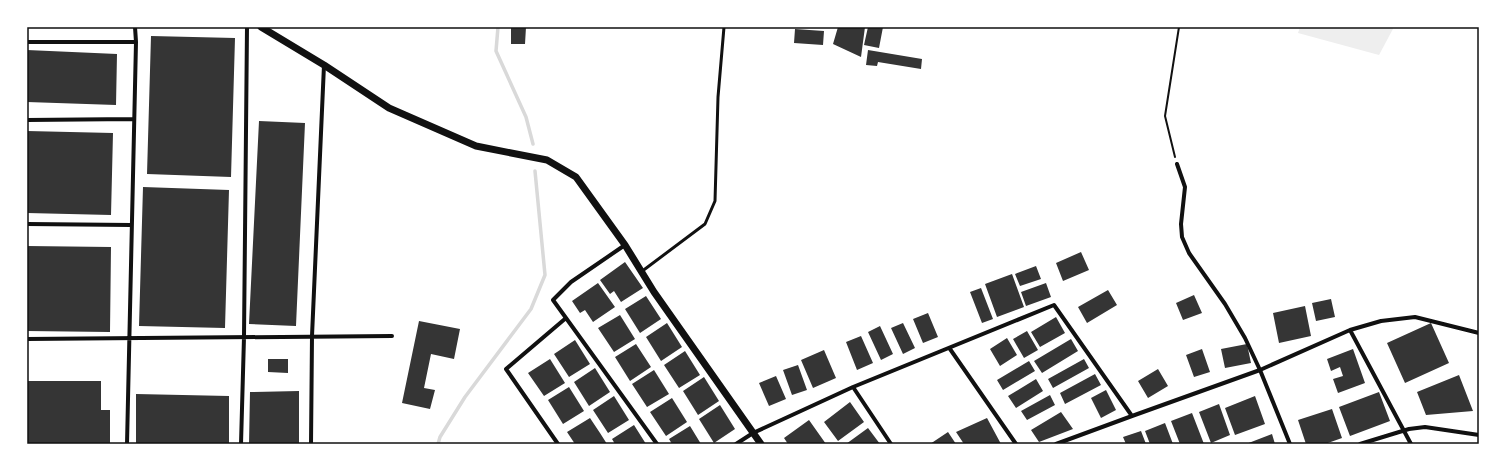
<svg xmlns="http://www.w3.org/2000/svg" width="1506" height="471" viewBox="0 0 1506 471" font-family="'Playfair Display',serif">
<style>
.green{fill:#eee}
.lines{fill:none;stroke-linecap:round;stroke-linejoin:round}
.stream{stroke:#d9d9d9;stroke-width:3.5}
.building{fill:#353535}
.path{stroke:#111;stroke-width:2}
.service{stroke:#111;stroke-width:3}
.minor{stroke:#111;stroke-width:4}
.tertiary{stroke:#111;stroke-width:7}
.neatline{fill:none;stroke:#111;stroke-width:1.5}
</style>
<rect width="100%" height="100%" fill="#fff"/>
<path class="green" d="M 1300,27 L 1394,27 L 1379,55 L 1298,33 Z"/>
<g class="lines">
<path class="stream" d="M 498,27 L 496,51 L 526,117 L 533,144
M 438,444 L 440,437 L 465,397 L 531,309 L 545,275 L 535,171"/>
</g>
<path class="building" d="M 511,27 L 526,27 L 525,44 L 511,44 Z
M 838,27 L 865,27 L 861,57 L 833,44 Z
M 868,27 L 883,27 L 879,48 L 864,45 Z
M 795,29 L 824,31 L 823,45 L 794,43 Z
M 151,36 L 235,38 L 231,177 L 147,174 Z
M 27,50 L 117,54 L 116,105 L 27,102 Z
M 868,50 L 922,59 L 921,69 L 878,62 L 877,66 L 866,65 Z
M 259,121 L 305,123 L 296,326 L 249,324 Z
M 27,131 L 113,133 L 111,215 L 27,213 Z
M 143,187 L 229,190 L 225,328 L 139,326 Z
M 27,246 L 111,247 L 110,332 L 27,331 Z
M 1081,252 L 1089,270 L 1063,281 L 1056,263 Z
M 625,262 L 643,288 L 621,302 L 614,291 L 610,294 L 600,280 Z
M 1036,266 L 1041,279 L 1020,286 L 1015,274 Z
M 1012,274 L 1024,307 L 997,317 L 985,284 Z
M 598,283 L 615,307 L 593,322 L 585,310 L 580,313 L 572,301 Z
M 1046,283 L 1051,297 L 1026,306 L 1021,292 Z
M 981,288 L 993,319 L 982,323 L 970,292 Z
M 1108,290 L 1117,305 L 1087,323 L 1078,307 Z
M 1194,295 L 1202,313 L 1183,320 L 1176,303 Z
M 646,296 L 661,319 L 640,333 L 625,309 Z
M 1331,299 L 1335,317 L 1316,321 L 1312,303 Z
M 1305,306 L 1311,336 L 1279,343 L 1273,313 Z
M 928,313 L 938,337 L 923,343 L 913,319 Z
M 620,315 L 635,339 L 614,352 L 598,328 Z
M 1056,317 L 1065,333 L 1040,347 L 1031,332 Z
M 419,321 L 460,329 L 454,359 L 431,354 L 424,388 L 435,390 L 430,409 L 402,403 Z
M 667,323 L 682,347 L 661,361 L 646,337 Z
M 903,323 L 915,348 L 903,354 L 891,328 Z
M 1431,323 L 1449,363 L 1405,383 L 1387,343 Z
M 880,326 L 893,354 L 881,360 L 868,332 Z
M 1027,331 L 1038,350 L 1024,358 L 1013,339 Z
M 861,336 L 873,363 L 857,370 L 846,342 Z
M 1007,338 L 1017,355 L 1000,366 L 990,349 Z
M 1071,339 L 1078,351 L 1042,373 L 1034,361 Z
M 575,340 L 590,364 L 569,377 L 554,354 Z
M 636,344 L 651,367 L 630,381 L 615,357 Z
M 1247,344 L 1251,363 L 1225,368 L 1221,349 Z
M 1202,349 L 1210,372 L 1194,377 L 1186,355 Z
M 1353,349 L 1365,383 L 1338,393 L 1333,379 L 1343,376 L 1340,367 L 1331,371 L 1327,359 Z
M 824,350 L 836,378 L 813,388 L 801,360 Z
M 685,351 L 700,375 L 679,388 L 664,365 Z
M 268,359 L 288,359 L 288,373 L 268,372 Z
M 550,359 L 565,383 L 544,396 L 528,373 Z
M 1084,359 L 1089,368 L 1053,388 L 1048,379 Z
M 1029,361 L 1035,371 L 1003,390 L 997,380 Z
M 798,365 L 807,390 L 792,395 L 783,370 Z
M 595,368 L 610,392 L 589,406 L 574,382 Z
M 1158,369 L 1168,386 L 1148,398 L 1138,381 Z
M 654,370 L 669,394 L 647,407 L 632,384 Z
M 1095,374 L 1101,385 L 1065,404 L 1060,393 Z
M 1459,375 L 1473,411 L 1426,415 L 1417,392 Z
M 776,376 L 786,399 L 769,406 L 759,383 Z
M 704,377 L 719,401 L 698,415 L 683,391 Z
M 1036,379 L 1043,391 L 1016,408 L 1008,396 Z
M 27,381 L 101,381 L 101,410 L 110,410 L 110,444 L 27,444 Z
M 569,387 L 584,411 L 563,424 L 548,400 Z
M 1106,390 L 1116,410 L 1101,418 L 1091,398 Z
M 299,391 L 299,444 L 249,444 L 250,392 Z
M 1379,392 L 1390,421 L 1350,436 L 1339,407 Z
M 136,394 L 229,396 L 229,444 L 136,444 Z
M 1050,395 L 1055,405 L 1027,420 L 1021,411 Z
M 614,396 L 629,420 L 608,433 L 593,410 Z
M 1255,396 L 1265,424 L 1235,435 L 1225,408 Z
M 672,398 L 687,422 L 666,436 L 650,412 Z
M 850,402 L 864,422 L 838,441 L 824,422 Z
M 1219,404 L 1230,435 L 1211,443 L 1199,412 Z
M 720,405 L 735,429 L 714,443 L 699,419 Z
M 1332,409 L 1342,438 L 1325,444 L 1306,444 L 1298,420 Z
M 1061,412 L 1073,429 L 1039,442 L 1031,430 Z
M 1192,413 L 1204,444 L 1180,444 L 1171,421 Z
M 590,418 L 600,433 L 607,444 L 575,444 L 567,432 Z
M 987,418 L 1001,444 L 964,444 L 956,432 Z
M 809,420 L 826,444 L 788,444 L 784,438 Z
M 1165,423 L 1173,444 L 1150,444 L 1145,431 Z
M 634,425 L 646,444 L 615,444 L 612,439 Z
M 690,426 L 701,444 L 672,444 L 669,439 Z
M 868,428 L 880,444 L 846,444 Z
M 1141,431 L 1146,444 L 1126,444 L 1123,437 Z
M 948,432 L 956,444 L 930,444 Z
M 1272,434 L 1275,444 L 1246,444 Z"/>
<g class="lines">
<path class="path" d="M 1175,157 L 1165,116 L 1179,27"/>
<path class="service" d="M 641,272 L 705,224 L 715,201 L 718,97 L 724,27"/>
<path class="minor" d="M 27,42 L 136,42
M 27,120 L 134,119
M 1177,164 L 1185,187 L 1181,224 L 1182,237 L 1189,253 L 1225,304 L 1245,338 L 1260,370 L 1350,330 L 1381,321 L 1415,317 L 1479,333
M 27,224 L 131,225
M 625,245 L 571,282 L 553,300 L 657,444
M 1350,330 L 1411,444
M 27,339 L 392,336
M 950,349 L 1016,444
M 853,387 L 891,444
M 127,444 L 136,42 L 135,27
M 241,444 L 244,337 L 247,27
M 311,444 L 312,336 L 324,65
M 558,444 L 506,369 L 566,318
M 736,444 L 753,433 L 853,387 L 1054,305 L 1132,416 L 1260,370 L 1290,444
M 1056,444 L 1132,416
M 1360,444 L 1409,429 L 1425,427 L 1479,435"/>
<path class="tertiary" d="M 261,27 L 324,65 L 389,108 L 476,146 L 547,160 L 576,177 L 625,245 L 654,292 L 761,444"/>
</g>
<rect width="1506" height="471" fill="none" stroke="#ffffff" stroke-width="56"/>
<rect x="28" y="28" width="1450" height="415" class="neatline"/>
</svg>
